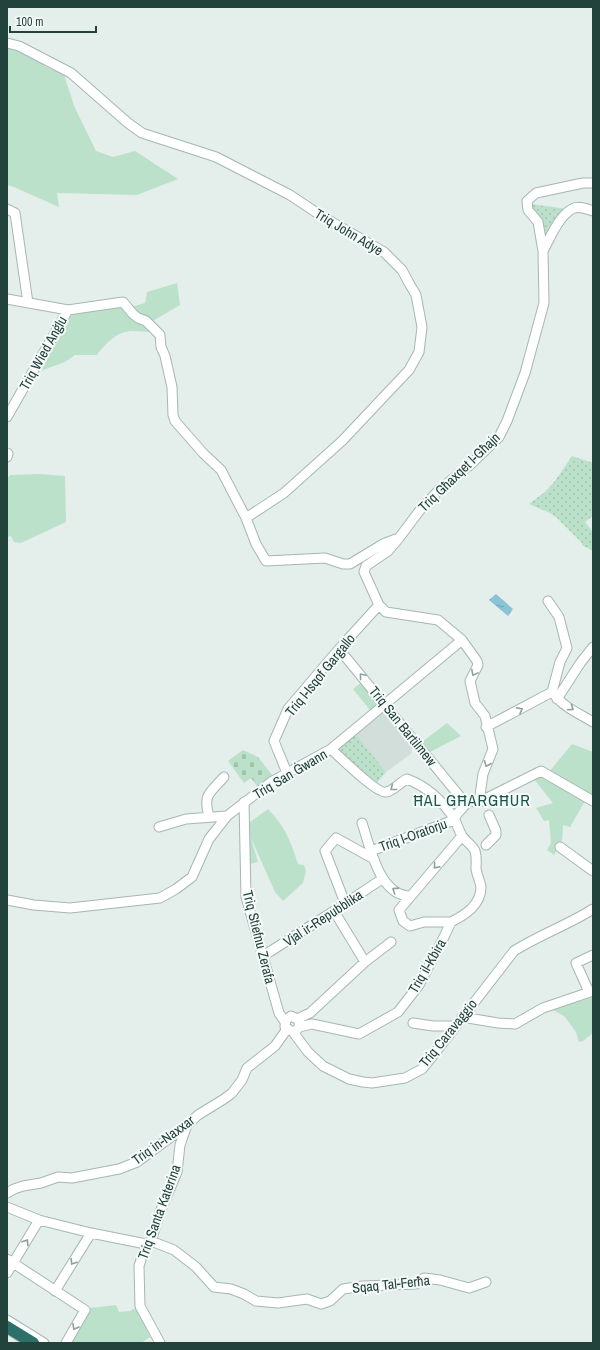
<svg xmlns="http://www.w3.org/2000/svg" width="600" height="1350" viewBox="0 0 600 1350" font-family="'Archivo Narrow',sans-serif">
<style>
.built{fill:#d2deda}
.grass{fill:#bce1ca}
.cemetery{fill:url(#cemetery-stones)}
.park{fill:url(#park-dots)}
.water{fill:url(#water-ripples)}
.lines{fill:none;stroke-linecap:round;stroke-linejoin:round}
.minor-casing{stroke:#a6b7b3;stroke-width:11}
.highway-casing{stroke:#c1cac8;stroke-width:14}
.minor{stroke:#fff;stroke-width:9}
.highway{stroke:#2c7069;stroke-width:12}
.oneway{stroke:#90a09e}
.labels{text-anchor:middle;dominant-baseline:central;stroke-width:4;stroke-linejoin:round;paint-order:stroke}
.street-label{font-size:14px;fill:#22423c;stroke:#f5faf8}
.quarter-label{font-size:16px;letter-spacing:1px;fill:#1c554d;stroke:#f5faf8}
</style>
<defs>
<pattern id="cemetery-stones" width="16" height="16" patternUnits="userSpaceOnUse"><rect width="16" height="16" fill="#bce1ca"/><path d="M2 7V4a2 2 0 0 1 4 0v3zM10 15v-3a2 2 0 0 1 4 0v3z" fill="#a1c2ae"/></pattern>
<pattern id="park-dots" width="8" height="8" patternUnits="userSpaceOnUse"><rect width="8" height="8" fill="#bce1ca"/><path d="M2 2h.1M6 6h.1" fill="none" stroke="#a1c2ae" stroke-width="1.8" stroke-linecap="round"/></pattern>
<pattern id="water-ripples" width="26" height="14" patternUnits="userSpaceOnUse"><rect width="26" height="14" fill="#89c3d6"/><path d="M2 4q2-2 4 0t4 0M15 11q2-2 4 0t4 0" fill="none" stroke="#70a0af"/></pattern>
</defs>
<rect width="100%" height="100%" fill="#e4eeeb"/>
<path class="built" d="M 382,712 L 391,718 L 415,747 L 410,751 L 412,753 L 386,772 L 355,735 Z"/>
<path class="grass" d="M 7,45 L 46,62 L 44,66 L 64,75 L 75,108 L 96,151 L 113,157 L 135,151 L 178,179 L 137,195 L 57,193 L 59,207 L 14,187 L 7,185 Z
M 177,283 L 180,305 L 151,322 L 131,307 L 145,303 L 147,292 Z
M 118,306 L 123,308 L 131,318 L 142,323 L 151,332 C 145,332 139,331 132,331 C 117,331 105,344 97,355 L 75,355 L 65,362 L 35,373 L 70,315 Z
M 40,474 L 65,476 L 66,522 L 21,543 L 14,542 L 11,536 L 7,537 L 7,478 L 11,475 Z
M 362,682 L 376,700 L 376,705 L 370,710 L 353,689 Z
M 447,723 L 461,736 L 430,752 L 422,742 Z
M 572,744 L 593,752 L 593,796 L 549,772 Z
M 541,777 L 585,801 L 570,827 L 563,825 L 562,840 L 554,855 L 547,850 L 551,843 L 549,820 L 544,821 L 536,808 L 553,803 L 533,778 Z
M 268,809 C 285,826 291,842 298,864 L 304,865 L 306,871 L 303,883 L 283,901 L 275,892 L 251,838 L 258,862 L 250,864 L 249,823 Z
M 593,997 L 593,1033 L 583,1041 L 579,1042 L 576,1032 L 564,1016 L 549,1008 L 574,999 L 575,1003 Z
M 116,1305 L 119,1312 L 130,1311 L 137,1307 L 149,1328 L 147,1331 L 150,1337 L 141,1343 L 68,1343 L 90,1308 Z"/>
<path class="cemetery" d="M 243,750 L 258,757 L 273,776 L 259,788 L 251,778 L 244,783 L 228,761 Z"/>
<path class="park" d="M 531,204 L 567,209 L 545,242 L 541,225 Z
M 572,456 L 593,463 L 593,516 L 585,522 L 593,532 L 593,551 L 582,545 L 582,543 L 557,518 L 550,513 L 529,504 L 545,492 L 555,481 Z
M 356,735 L 386,772 L 376,784 L 337,750 Z"/>
<path class="water" d="M 496,594 L 513,609 L 508,616 L 489,600 Z"/>
<g class="lines">
<defs>
<path id="minor" d="M 7,43 L 19,46 L 71,73 L 128,123 L 142,133 L 216,157 L 290,195 L 323,217 L 384,252 L 402,270 L 409,283 L 416,295 L 422,327 L 419,352 L 409,370 L 342,441 L 284,493 L 246,518
M 7,209 L 15,213 L 28,303
M 543,251 C 550,238 559,216 572,209 C 578,205 587,209 593,211
M 7,299 L 68,310 L 123,302 L 133,314 L 138,318 L 146,321 L 160,335 L 161,347 L 165,356 L 172,387 L 173,415 L 175,421 L 203,453 L 221,470 L 246,518 L 256,544 L 266,561 L 325,558 L 343,564 L 350,564 L 383,544 L 396,539
M 7,417 L 68,310
M 7,453 L 8,454 L 7,457
M 548,601 L 559,617 L 567,648 L 560,662 L 552,692
M 339,649 L 466,804
M 554,694 C 563,707 580,714 593,722
M 557,699 L 581,662 L 593,647
M 486,727 L 552,692
M 287,773 L 274,741 L 288,709 L 339,649 L 379,605
M 244,802 L 246,897 L 279,1013 L 285,1022
M 475,802 L 479,802 L 541,771 L 593,801
M 479,802 L 483,774 L 493,749 L 485,716 L 475,703 L 470,681 L 478,665 L 477,661 L 462,640 L 438,620 L 386,612 L 379,605 L 364,572 L 366,566 L 388,551 L 399,538 L 420,510 L 439,490 L 471,464 L 499,437 L 507,421 L 525,373 L 544,303 L 543,251 L 538,222 L 528,210 L 527,201 L 536,193 L 583,183 L 593,183
M 209,817 C 203,794 209,794 224,777
M 454,820 L 457,814 L 466,804
M 362,823 C 370,846 379,896 410,896
M 159,827 L 186,819 L 227,816
M 486,845 L 496,835 L 496,831 L 489,815
M 560,847 L 593,871
M 371,851 L 454,820
M 7,900 L 34,905 L 70,908 L 160,898 L 176,889 L 192,877 L 209,839 L 227,816 L 271,782 L 331,749 L 462,640
M 345,903 L 325,851 L 336,838 L 374,859
M 334,911 L 365,962
M 451,922 L 424,922 L 410,926 L 403,921 L 399,910 L 462,836
M 263,956 L 334,911 L 382,879
M 589,992 L 576,963 L 593,955
M 462,1017 L 498,1023 L 515,1024 L 543,1008 L 593,991
M 297,1019 L 310,1013 L 365,962 L 391,942
M 413,1023 L 433,1026 L 455,1026
M 299,1027 L 312,1024 L 359,1034 L 398,1012 L 419,985 L 443,939 L 451,922 C 465,915 481,905 481,887 C 480,881 477,875 476,869 C 476,863 477,857 475,851 C 472,844 464,841 461,834 C 459,830 457,825 455,820 C 443,801 428,787 407,779 C 400,782 394,791 386,792 C 377,794 340,757 331,749
M 293,1032 C 298,1030 299,1028 300,1023 L 297,1019 L 291,1016 C 286,1019 285,1021 285,1027 L 293,1032 L 308,1052 L 323,1066 L 349,1079 L 363,1082 L 372,1083 L 405,1078 L 422,1069 L 435,1053 L 514,951 C 539,935 568,925 593,909
M 7,1193 L 14,1189 L 23,1186 L 41,1183 L 58,1177 L 72,1178 L 119,1169 L 137,1162 L 187,1125 L 198,1115 L 224,1099 L 232,1093 L 242,1080 L 247,1068 L 275,1046 L 287,1029
M 7,1207 L 39,1220 L 91,1233 L 146,1244
M 151,1241 L 174,1250 L 196,1267 L 214,1287 L 231,1289 L 244,1294 L 256,1301 L 278,1303 L 307,1299 L 321,1304 L 330,1301 L 343,1289 L 363,1286 L 416,1284 L 424,1278 L 440,1280 L 469,1288 L 486,1282
M 7,1259 L 85,1310 L 66,1343
M 7,1273 L 39,1220
M 55,1291 L 91,1233
M 7,1320 L 44,1343
M 160,1343 L 140,1306 L 139,1266 L 146,1244 L 151,1241 L 160,1212 L 177,1172 L 180,1145 L 187,1125"/>
<path id="highway" d="M 7,1327 L 33,1343"/>
</defs>
<use href="#minor" class="minor-casing"/>
<use href="#highway" class="highway-casing"/>
<use href="#minor" class="minor"/>
<use href="#highway" class="highway"/>
</g>
<defs><path id="oneway-chevron" d="M-2-3.5L2.5 0L-2 3.5" fill="none" stroke-width="1.6" stroke-linecap="round" stroke-linejoin="round"/></defs>
<g class="oneway">
<use href="#oneway-chevron" transform="translate(474 673) rotate(118)"/>
<use href="#oneway-chevron" transform="translate(362 676) rotate(-130)"/>
<use href="#oneway-chevron" transform="translate(571 708) rotate(34)"/>
<use href="#oneway-chevron" transform="translate(520 710) rotate(-28)"/>
<use href="#oneway-chevron" transform="translate(487 764) rotate(112)"/>
<use href="#oneway-chevron" transform="translate(393 788) rotate(142)"/>
<use href="#oneway-chevron" transform="translate(436 866) rotate(131)"/>
<use href="#oneway-chevron" transform="translate(395 890) rotate(-147)"/>
<use href="#oneway-chevron" transform="translate(26 1242) rotate(-58)"/>
<use href="#oneway-chevron" transform="translate(73 1262) rotate(122)"/>
<use href="#oneway-chevron" transform="translate(75 1327) rotate(120)"/>
</g>
<g class="labels">
<g class="street-label">
<text transform="translate(349 232) rotate(31)">Triq John Adye</text>
<text transform="translate(43 353) rotate(-61)">Triq Wied Anġlu</text>
<text transform="translate(459 472) rotate(-44)">Triq Għaxqet l-Għajn</text>
<text transform="translate(320 675) rotate(-51)">Triq l-Isqof Gargallo</text>
<text transform="translate(403 726) rotate(51)">Triq San Bartilmew</text>
<text transform="translate(290 774) rotate(-31)">Triq San Ġwann</text>
<text transform="translate(413 835) rotate(-20)">Triq l-Oratorju</text>
<text transform="translate(323 918) rotate(-33)">Vjal ir-Repubblika</text>
<text transform="translate(259 937) rotate(76)">Triq Stiefnu Zerafa</text>
<text transform="translate(427 966) rotate(-60)">Triq il-Kbira</text>
<text transform="translate(448 1033) rotate(-51)">Triq Caravaggio</text>
<text transform="translate(163 1140) rotate(-36)">Triq in-Naxxar</text>
<text transform="translate(159 1212) rotate(-70)">Triq Santa Katerina</text>
<text transform="translate(391 1284) rotate(-6)">Sqaq Tal-Ferħa</text>
</g>
<g class="quarter-label">
<text x="472" y="800">ĦAL GĦARGĦUR</text>
</g>
</g>
<rect width="600" height="1350" fill="none" stroke="#22423c" stroke-width="16"/>
<path d="M10 26v6h86v-6" fill="none" stroke="#22423c" stroke-width="2"/>
<text x="16" y="26" font-size="12" fill="#22423c" stroke="#f5faf8" stroke-width="3" paint-order="stroke">100 m</text>
</svg>
